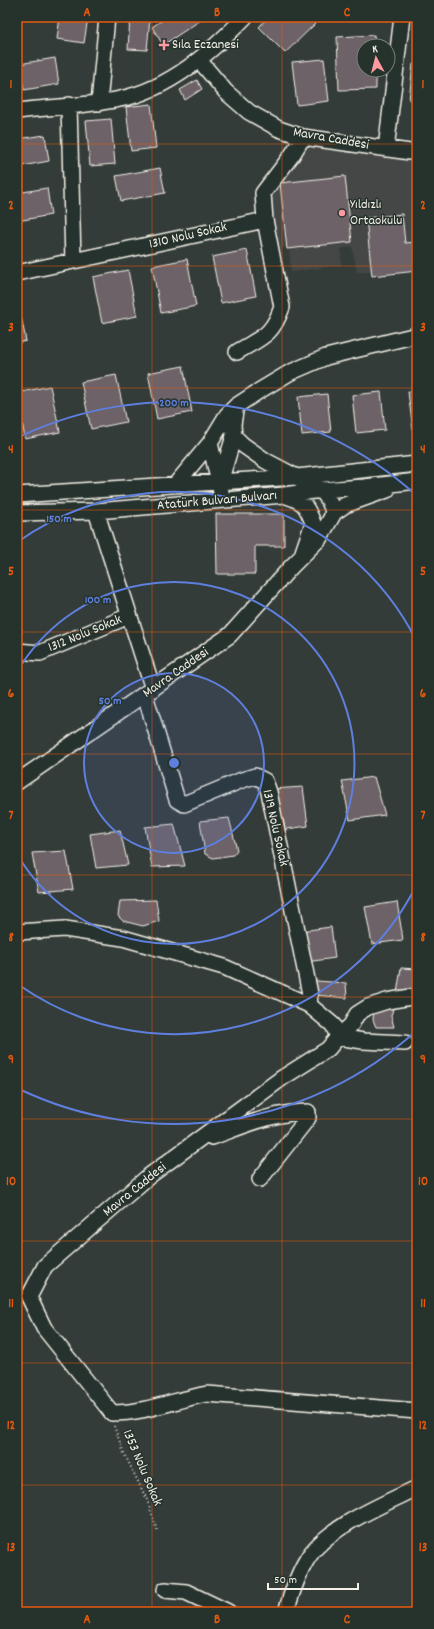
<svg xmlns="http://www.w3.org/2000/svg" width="434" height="1629" viewBox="0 0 434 1629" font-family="Dekko,sans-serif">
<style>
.built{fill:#454747}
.building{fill:#6c6268;stroke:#f4f1e8}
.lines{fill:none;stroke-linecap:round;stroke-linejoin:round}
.minor-casing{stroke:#f4f1e8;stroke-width:18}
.path{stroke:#f4f1e8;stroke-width:2;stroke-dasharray:1 3;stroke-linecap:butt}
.minor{stroke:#26332d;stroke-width:15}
.grid{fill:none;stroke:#e8590c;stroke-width:1;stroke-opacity:0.55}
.ring{fill:none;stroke:#5e7fdd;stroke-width:2}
.poi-dot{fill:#ff9aa2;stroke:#26332d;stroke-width:1.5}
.labels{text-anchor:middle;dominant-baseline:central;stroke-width:3;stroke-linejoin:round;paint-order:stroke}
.poi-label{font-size:14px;fill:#f4f1e8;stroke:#26332d;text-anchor:start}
.street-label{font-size:14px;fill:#f4f1e8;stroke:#26332d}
.centre{fill:#5e7fdd;stroke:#26332d;stroke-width:2}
.ring-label{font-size:12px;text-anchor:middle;font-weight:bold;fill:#5e7fdd;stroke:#26332d;stroke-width:3;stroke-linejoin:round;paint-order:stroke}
.neatline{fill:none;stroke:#e8590c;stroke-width:1.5}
.grid-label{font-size:13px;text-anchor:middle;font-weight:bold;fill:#e8590c}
</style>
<rect width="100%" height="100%" fill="#343c39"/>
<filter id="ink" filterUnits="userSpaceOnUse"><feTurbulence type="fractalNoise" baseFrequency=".025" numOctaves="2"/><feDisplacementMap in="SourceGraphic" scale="8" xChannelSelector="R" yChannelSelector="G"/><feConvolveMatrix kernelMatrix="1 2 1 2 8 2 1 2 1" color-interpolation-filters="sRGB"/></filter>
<g filter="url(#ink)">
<path class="built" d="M 376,145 L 417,153 L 417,267 L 357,272 L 352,246 L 341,249 L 341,265 L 291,272 L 289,247 L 274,249 L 261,179 L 293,148 Z"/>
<path class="building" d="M 60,17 L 88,17 L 84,43 L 57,39 Z
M 130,17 L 150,17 L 147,50 L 128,49 Z
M 167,17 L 203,17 L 204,18 L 163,45 L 152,27 Z
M 268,17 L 308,17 L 315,24 L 285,53 L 259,27 Z
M 374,35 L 375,46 L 364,46 L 364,70 L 376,70 L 376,89 L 339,90 L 337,37 Z
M 55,58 L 59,84 L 24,90 L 19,64 Z
M 324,59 L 329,101 L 297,105 L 292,62 Z
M 413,64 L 417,65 L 417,101 L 409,100 Z
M 197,80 L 202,89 L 185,100 L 180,90 Z
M 151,104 L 156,148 L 131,151 L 126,107 Z
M 111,119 L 115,164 L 90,166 L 86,121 Z
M 45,135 L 49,161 L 17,167 L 17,139 Z
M 160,168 L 165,193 L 121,201 L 116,176 Z
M 345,176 L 352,242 L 287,249 L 280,183 Z
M 47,188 L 51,215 L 17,221 L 17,193 Z
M 402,214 L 405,243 L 417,242 L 417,271 L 372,276 L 366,218 Z
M 247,250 L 256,296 L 221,303 L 212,257 Z
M 187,259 L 196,306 L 161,313 L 152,266 Z
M 128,270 L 137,316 L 102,323 L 93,277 Z
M 17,296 L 26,341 L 17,343 Z
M 183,366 L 192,412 L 157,419 L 148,373 Z
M 116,375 L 126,422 L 91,429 L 81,382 Z
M 50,386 L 60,432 L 25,439 L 17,393 Z
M 417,391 L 417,430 L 413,430 L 408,392 Z
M 381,392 L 385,430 L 356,433 L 352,395 Z
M 327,394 L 331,432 L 302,435 L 298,397 Z
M 216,514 L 284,514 L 284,546 L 255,546 L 255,574 L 217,574 Z
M 374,777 L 385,815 L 350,820 L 342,781 Z
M 303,787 L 308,826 L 280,830 L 273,789 Z
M 229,818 L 237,850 L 233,855 L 213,858 L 205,854 L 200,821 Z
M 174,824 L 185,866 L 152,867 L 145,827 Z
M 120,830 L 128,865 L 96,868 L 90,834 Z
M 66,851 L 73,889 L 39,892 L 32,853 Z
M 156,900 L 159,921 L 143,926 L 123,921 L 118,916 L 120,901 Z
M 397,902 L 403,940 L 372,944 L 365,907 Z
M 331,927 L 335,958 L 306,962 L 300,931 Z
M 401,968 L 417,969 L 417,989 L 397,993 Z
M 316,981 L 346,983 L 347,998 L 314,995 L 313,984 Z
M 394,1005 L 391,1016 L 394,1027 L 376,1027 L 373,1020 L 374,1008 Z"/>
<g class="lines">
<defs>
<path id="minor" d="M 199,60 L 226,92 L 249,112 L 279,129 L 303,137 L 417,153
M 99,103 L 107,17
M 69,105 L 73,261
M 17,111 C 51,107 86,106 120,99 C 170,89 211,52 245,17
M 386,149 L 402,17
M 17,273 L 265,220 L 263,193 L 292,155 L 303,137
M 237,352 C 262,337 272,336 282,307 L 265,220
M 210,443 L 221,492
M 220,482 L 234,436
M 175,485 L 210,443 L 227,415 L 236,406 L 259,391 L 289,373 L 326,357 L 417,335
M 17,495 L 297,477 L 417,464
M 284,495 C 303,501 306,504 313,523 L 303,552
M 96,511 L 153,689
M 17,513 L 96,511 L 284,495 L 321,490 L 364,487 L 417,481
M 332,514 L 345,505 L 387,490
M 17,651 L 40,653 L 129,616
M 145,695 L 177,800 L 184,804 L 242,780 L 255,776 L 265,781 L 269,792 L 310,994 L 309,1005
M 17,782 L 230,635 L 291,567 L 319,539 L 334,513 L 328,499 L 321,490 L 266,461 L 243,445 L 234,436 L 233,424 L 236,406
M 17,932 L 65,929 L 123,938 L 224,967 L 309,1005 L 333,1025 L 338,1037 L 328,1049 L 282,1078 L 149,1176 L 45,1266 L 29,1297 L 44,1328 L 112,1413 C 145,1413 175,1400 207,1394 L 417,1411
M 405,1043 L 363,1041 L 338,1037 L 351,1025 L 357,1014 L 368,1007 L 387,1001 L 417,996
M 212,1137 C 243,1126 274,1112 308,1112 L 308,1118 L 260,1179
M 165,1590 L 186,1592 L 228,1612
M 286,1612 C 291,1595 297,1576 306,1561 C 324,1528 384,1504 417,1488"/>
</defs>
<use href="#minor" class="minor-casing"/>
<path class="path" d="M 114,1426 L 124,1453 L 147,1500 L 157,1530"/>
<use href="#minor" class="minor"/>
</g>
</g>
<path class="grid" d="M 152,17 L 152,1612M 282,17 L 282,1612M 17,144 L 417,144M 17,266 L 417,266M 17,388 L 417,388M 17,510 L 417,510M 17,632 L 417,632M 17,754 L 417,754M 17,875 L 417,875M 17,997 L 417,997M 17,1119 L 417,1119M 17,1241 L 417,1241M 17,1363 L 417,1363M 17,1485 L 417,1485"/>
<circle cx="174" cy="763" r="90" fill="#5e7fdd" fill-opacity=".12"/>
<g class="ring">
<circle cx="174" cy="763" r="90"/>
<path d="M17 672A181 181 0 1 1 17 854"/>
<path d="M417 884A271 271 0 0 1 19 985M19 541A271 271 0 0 1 417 642"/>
<path d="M416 1031A361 361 0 0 1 19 1089M19 437A361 361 0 0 1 416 495"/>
</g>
<g class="poi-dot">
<path d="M162 39h4v4h4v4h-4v4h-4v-4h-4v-4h4z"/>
<circle cx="342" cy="213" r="4"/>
</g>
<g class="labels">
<g class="poi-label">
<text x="172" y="45">Sıla Eczanesi</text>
<text x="350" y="205">Yıldızlı<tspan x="350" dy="16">Ortaokulu</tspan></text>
</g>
<g class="street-label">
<text transform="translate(331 139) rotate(10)">Mavra Caddesi</text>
<text transform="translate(188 236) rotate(-13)">1310 Nolu Sokak</text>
<text transform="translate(217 501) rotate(-5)">Atatürk Bulvarı Bulvarı</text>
<text transform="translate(85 634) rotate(-22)">1312 Nolu Sokak</text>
<text transform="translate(176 673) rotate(-35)">Mavra Caddesi</text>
<text transform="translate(275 828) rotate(77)">1319 Nolu Sokak</text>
<text transform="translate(135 1190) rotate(-39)">Mavra Caddesi</text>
<text transform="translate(142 1468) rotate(67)">1353 Nolu Sokak</text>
</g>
</g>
<circle cx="174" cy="763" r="6" class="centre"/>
<g class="ring-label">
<text x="174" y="406">200 m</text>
<text x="59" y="522">150 m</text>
<text x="98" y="603">100 m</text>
<text x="110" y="704">50 m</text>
</g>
<rect width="434" height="1629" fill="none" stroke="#26332d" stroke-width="44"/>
<g transform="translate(376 58) rotate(353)"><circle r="19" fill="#26332d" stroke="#787f78"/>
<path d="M0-3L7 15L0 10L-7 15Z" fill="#ff9aa2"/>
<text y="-6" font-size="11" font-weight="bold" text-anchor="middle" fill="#f4f1e8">K</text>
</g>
<path d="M268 1583v6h90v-6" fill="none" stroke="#f4f1e8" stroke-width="2"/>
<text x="274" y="1583" font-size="12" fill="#f4f1e8" stroke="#26332d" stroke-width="3" paint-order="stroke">50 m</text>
<rect x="22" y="22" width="390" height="1585" class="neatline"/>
<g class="grid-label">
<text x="87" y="16">A</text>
<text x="217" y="16">B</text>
<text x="347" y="16">C</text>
<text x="11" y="88">1</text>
<text x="423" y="88">1</text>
<text x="11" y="209">2</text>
<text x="423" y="209">2</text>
<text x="11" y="331">3</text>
<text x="423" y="331">3</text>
<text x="11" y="453">4</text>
<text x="423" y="453">4</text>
<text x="11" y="575">5</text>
<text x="423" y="575">5</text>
<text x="11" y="697">6</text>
<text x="423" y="697">6</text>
<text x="11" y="819">7</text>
<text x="423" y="819">7</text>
<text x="11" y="941">8</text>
<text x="423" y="941">8</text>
<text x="11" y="1063">9</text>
<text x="423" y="1063">9</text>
<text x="11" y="1185">10</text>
<text x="423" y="1185">10</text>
<text x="11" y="1307">11</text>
<text x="423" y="1307">11</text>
<text x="11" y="1429">12</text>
<text x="423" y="1429">12</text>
<text x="11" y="1551">13</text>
<text x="423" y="1551">13</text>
<text x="87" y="1623">A</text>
<text x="217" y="1623">B</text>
<text x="347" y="1623">C</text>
</g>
</svg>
